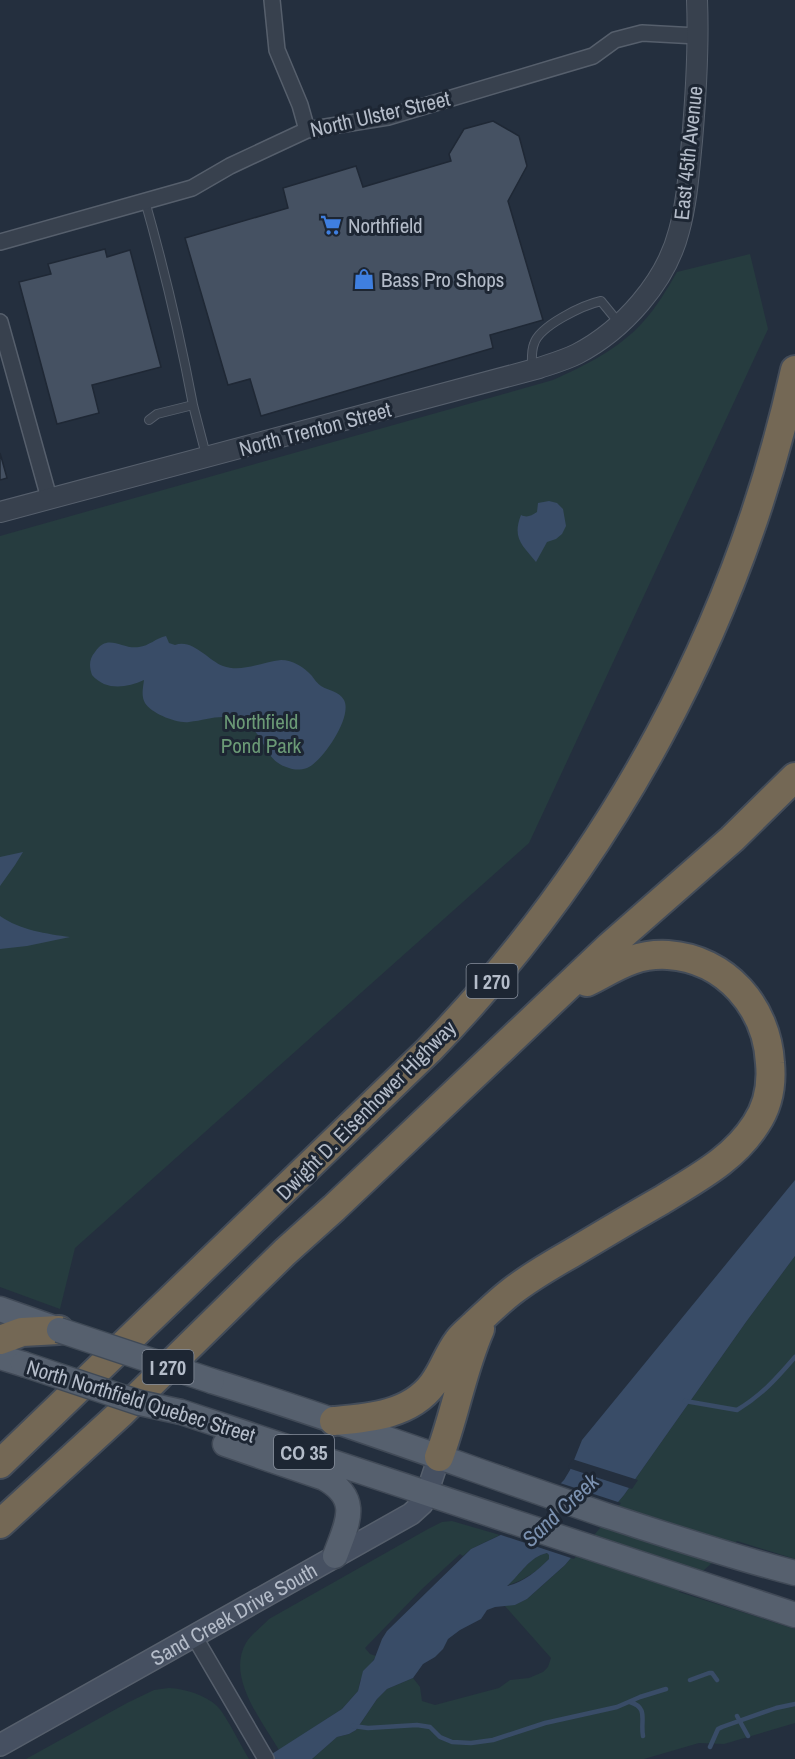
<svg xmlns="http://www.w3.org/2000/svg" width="795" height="1759" viewBox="0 0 795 1759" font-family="'Archivo Narrow',sans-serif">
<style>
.green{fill:#263c3f}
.water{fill:#394c67;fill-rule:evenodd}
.pier{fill:#242f3e}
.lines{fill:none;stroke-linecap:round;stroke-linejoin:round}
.stream{stroke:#394c67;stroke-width:4.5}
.building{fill:#455162;stroke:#1f2835;stroke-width:1.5}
.service-casing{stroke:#565f6c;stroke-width:10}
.minor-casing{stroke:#565f6c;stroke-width:18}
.tertiary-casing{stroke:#565f6c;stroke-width:22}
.secondary-casing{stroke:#565f6c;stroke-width:24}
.primary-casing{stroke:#414a57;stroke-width:27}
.motorway-casing{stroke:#434c59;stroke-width:32}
.service{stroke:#38414e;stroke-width:8}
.minor{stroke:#38414e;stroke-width:15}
.tertiary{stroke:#38414e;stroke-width:20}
.secondary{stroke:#465061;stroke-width:21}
.primary{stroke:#56606e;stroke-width:24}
.motorway{stroke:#746855;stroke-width:28}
.primary-bridge-casing{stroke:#414a57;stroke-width:27;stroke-linecap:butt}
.primary-bridge{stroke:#56606e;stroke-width:24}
.labels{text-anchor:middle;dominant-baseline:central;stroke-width:6;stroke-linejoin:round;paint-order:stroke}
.shield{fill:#1d2633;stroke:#878f9c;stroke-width:1.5}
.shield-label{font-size:20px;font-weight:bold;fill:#b4bcc9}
.street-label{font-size:21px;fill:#b4bcc9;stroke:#1d2633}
.poi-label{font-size:21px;fill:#b4bcc9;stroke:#1d2633;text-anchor:start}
.park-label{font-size:21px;fill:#6b9a76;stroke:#1d2633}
.water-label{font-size:22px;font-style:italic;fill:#7c92b1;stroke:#1d2633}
</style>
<rect width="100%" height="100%" fill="#242f3e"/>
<path class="green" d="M 750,254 L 768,329 L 529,843 L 75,1248 L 60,1309 L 0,1287 L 0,536 L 553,380 C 586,365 619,349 643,322 C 657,307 667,289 677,272 Z
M 795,1256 L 795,1559 L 737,1541 L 679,1592 L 795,1629 L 795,1723 L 724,1744 L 699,1743 L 644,1759 L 312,1759 L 337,1737 L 349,1734 L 356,1730 L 377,1699 L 387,1689 L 413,1678 L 420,1687 L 422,1701 L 435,1705 L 499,1688 L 510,1680 L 529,1678 L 543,1672 L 548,1667 L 551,1658 L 504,1605 L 515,1605 L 527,1599 L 544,1584 L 565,1565 L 624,1495 L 746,1322 Z
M 452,1521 L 500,1535 L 471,1549 L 463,1556 L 460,1554 L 422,1589 L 365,1648 L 370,1654 L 376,1656 L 360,1681 L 358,1691 L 342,1709 L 279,1750 C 262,1721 226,1677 246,1643 C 251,1634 262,1627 269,1619 L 428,1529 L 442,1522 Z
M 547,1553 L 549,1555 L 549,1559 C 536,1573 523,1581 505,1586 C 520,1576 528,1557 547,1553 Z
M 169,1688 C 186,1689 205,1695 217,1706 C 226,1715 241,1746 249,1759 L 26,1759 L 127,1703 L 154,1690 Z"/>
<path class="water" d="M 549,501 L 557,503 L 563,509 L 566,526 L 562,534 L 556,539 L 547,542 L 536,562 C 522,545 512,538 521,515 C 527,518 531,516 537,512 L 538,503 Z
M 166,636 L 169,643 L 175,645 C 192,638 208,660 223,666 C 242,673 261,662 281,660 C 293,660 304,667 312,676 C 314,679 318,684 321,686 C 329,691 339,691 344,700 C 353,717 322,762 307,768 C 300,770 295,770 289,768 C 263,761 266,735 246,724 C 225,711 210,720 189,722 C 177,724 151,713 145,703 C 141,696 143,688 144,680 C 126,688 106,691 92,675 C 89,666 89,659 95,652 C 108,632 122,650 139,647 C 149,646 156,638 166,636 Z
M 23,852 L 15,865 L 0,886 L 0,857 Z
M 0,916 C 20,930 47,934 70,937 L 27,946 L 0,949 Z
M 795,1180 L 795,1256 L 746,1322 L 624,1495 L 565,1565 L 527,1599 L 515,1605 L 495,1607 L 487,1610 L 481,1619 L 460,1630 L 448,1639 L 443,1649 L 435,1657 L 423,1664 L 413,1678 L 387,1689 L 377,1699 L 356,1730 L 349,1734 L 337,1737 L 312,1759 L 264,1759 L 342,1709 L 358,1691 L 363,1671 L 374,1660 L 382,1639 L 387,1631 L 471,1549 L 507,1532 L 530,1515 L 564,1480 L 570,1470 L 582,1440 ZM 547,1553 L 549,1555 L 549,1559 C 537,1571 524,1582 507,1586 C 520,1575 529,1557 547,1553 Z"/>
<path class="pier" d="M 572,1459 L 638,1480 L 632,1489 L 568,1468 Z
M 557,1482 L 621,1503 L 574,1559 L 495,1533 L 506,1529 L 528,1513 Z"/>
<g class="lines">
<path class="stream" d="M 685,1401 L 737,1410 C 761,1396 777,1378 795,1357
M 690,1680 L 709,1673 L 712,1673 L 717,1680
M 630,1702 C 649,1708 640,1720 643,1736
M 737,1716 L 748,1736
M 353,1726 L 368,1728 L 417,1725 L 430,1727 L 440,1737 L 452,1742 L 471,1743 L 493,1740 L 545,1723 L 617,1707 L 640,1697 L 666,1689
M 710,1747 L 718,1729 L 722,1727 L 776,1708 L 795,1704"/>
</g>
<path class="building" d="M 493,121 L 519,136 L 527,166 L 508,201 L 543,320 L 490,335 L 493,348 L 261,416 L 250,379 L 228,385 L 185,238 L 288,208 L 283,188 L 356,166 L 363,187 L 451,161 L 449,154 L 464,129 Z
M 105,249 L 107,257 L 130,250 L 161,367 L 92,385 L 99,413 L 57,424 L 19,282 L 51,274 L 48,264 Z
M 0,453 L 7,478 L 0,480 Z"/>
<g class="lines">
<defs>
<path id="service" d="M 145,201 C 164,268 180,336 193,405
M 532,369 C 532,361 531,351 534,344 C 539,326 583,305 601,301 L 619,323
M 149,420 L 157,414 L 193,405 L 206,455"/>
<path id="minor" d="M 272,0 L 277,50 L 300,105 L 307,130
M 0,242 L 192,188 L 230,166 L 307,130 L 388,117 L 593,56 L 615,40 L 642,33 L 697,36
M 0,322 L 49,498
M 194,1636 L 266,1759"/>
<path id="tertiary" d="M 0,512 L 539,368 C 551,364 565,360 577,354 C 623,330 666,282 679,231 C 687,202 689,171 692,141 C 696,94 699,47 697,0"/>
<g id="secondary">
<path id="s1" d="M 0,1745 L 411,1514 L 422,1504 L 425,1499 L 439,1457"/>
</g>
<path id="primary" d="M 0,1309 L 54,1328
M 0,1357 L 23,1364
M 212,1381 C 346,1422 476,1471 608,1516 C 670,1536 732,1557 795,1573
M 181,1412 L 795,1615
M 225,1444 L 324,1478 C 362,1499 347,1523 335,1556"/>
<path id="motorway" d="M 0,1340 L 22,1332 L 59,1330
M 334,1421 C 369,1418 410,1415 433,1384 C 443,1371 448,1354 458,1341 C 462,1335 469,1330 474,1325 C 486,1314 498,1302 511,1292 C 530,1277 551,1265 572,1253 C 602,1235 632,1217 662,1200 C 697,1178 733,1160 756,1124 C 768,1106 772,1084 770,1063 C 767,1007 726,959 668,955 C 634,953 615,968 587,982
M 439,1457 C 455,1415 462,1370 480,1329
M 0,1464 L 429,1050 C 611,862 739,625 795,370
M 0,1524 L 120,1414 L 285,1252 L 334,1208 L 610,946 L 732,839 L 795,777"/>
</defs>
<use href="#service" class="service-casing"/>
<use href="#minor" class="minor-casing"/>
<use href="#tertiary" class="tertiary-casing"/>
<use href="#secondary" class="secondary-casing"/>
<use href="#primary" class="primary-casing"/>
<use href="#motorway" class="motorway-casing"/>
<use href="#service" class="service"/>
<use href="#minor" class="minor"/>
<use href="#tertiary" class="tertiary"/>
<use href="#secondary" class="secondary"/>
<use href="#primary" class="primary"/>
<use href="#motorway" class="motorway"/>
<defs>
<path id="primary-bridge" d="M 59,1330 L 212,1381
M 23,1364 L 140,1403 L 181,1412"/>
</defs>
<use href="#primary-bridge" class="primary-bridge-casing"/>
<use href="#primary-bridge" class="primary-bridge"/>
</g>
<defs>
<symbol id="supermarket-bare" viewBox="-9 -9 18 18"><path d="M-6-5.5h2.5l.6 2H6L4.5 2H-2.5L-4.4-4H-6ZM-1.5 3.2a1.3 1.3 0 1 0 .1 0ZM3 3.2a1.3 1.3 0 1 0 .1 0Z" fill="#3f7fe0" stroke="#1d2633" stroke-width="2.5" paint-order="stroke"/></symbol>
<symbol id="shop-bare" viewBox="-9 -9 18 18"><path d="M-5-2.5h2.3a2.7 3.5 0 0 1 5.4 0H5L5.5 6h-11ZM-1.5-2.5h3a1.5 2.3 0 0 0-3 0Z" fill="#3f7fe0" stroke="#1d2633" stroke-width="2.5" paint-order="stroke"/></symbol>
</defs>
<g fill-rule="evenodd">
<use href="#supermarket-bare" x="316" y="210" width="30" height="30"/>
<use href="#shop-bare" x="349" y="264" width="30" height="30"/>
</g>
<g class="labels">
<g class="shield">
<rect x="466.5" y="964" width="51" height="34" rx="4.5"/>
<rect x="142.5" y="1350" width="51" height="34" rx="4.5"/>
<rect x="274" y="1435" width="60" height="34" rx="4.5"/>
</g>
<g class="shield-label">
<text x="492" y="981">I 270</text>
<text x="168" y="1367">I 270</text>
<text x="304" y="1452">CO 35</text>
</g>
<g class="street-label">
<text transform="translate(380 114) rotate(-13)">North Ulster Street</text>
<text transform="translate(688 153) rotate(-84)">East 45th Avenue</text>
<text transform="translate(315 429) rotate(-15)">North Trenton Street</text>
<text transform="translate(366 1110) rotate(-45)">Dwight D. Eisenhower Highway</text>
<text transform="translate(141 1401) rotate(17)">North Northfield Quebec Street</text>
<text stroke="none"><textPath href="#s1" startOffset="268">Sand Creek Drive South</textPath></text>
</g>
<g class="poi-label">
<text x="348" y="225">Northfield</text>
<text x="381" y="279">Bass Pro Shops</text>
</g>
<g class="park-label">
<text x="261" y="721">Northfield<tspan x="261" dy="24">Pond Park</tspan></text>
</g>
<g class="water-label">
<text transform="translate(560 1510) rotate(-43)">Sand Creek</text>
</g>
</g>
</svg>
